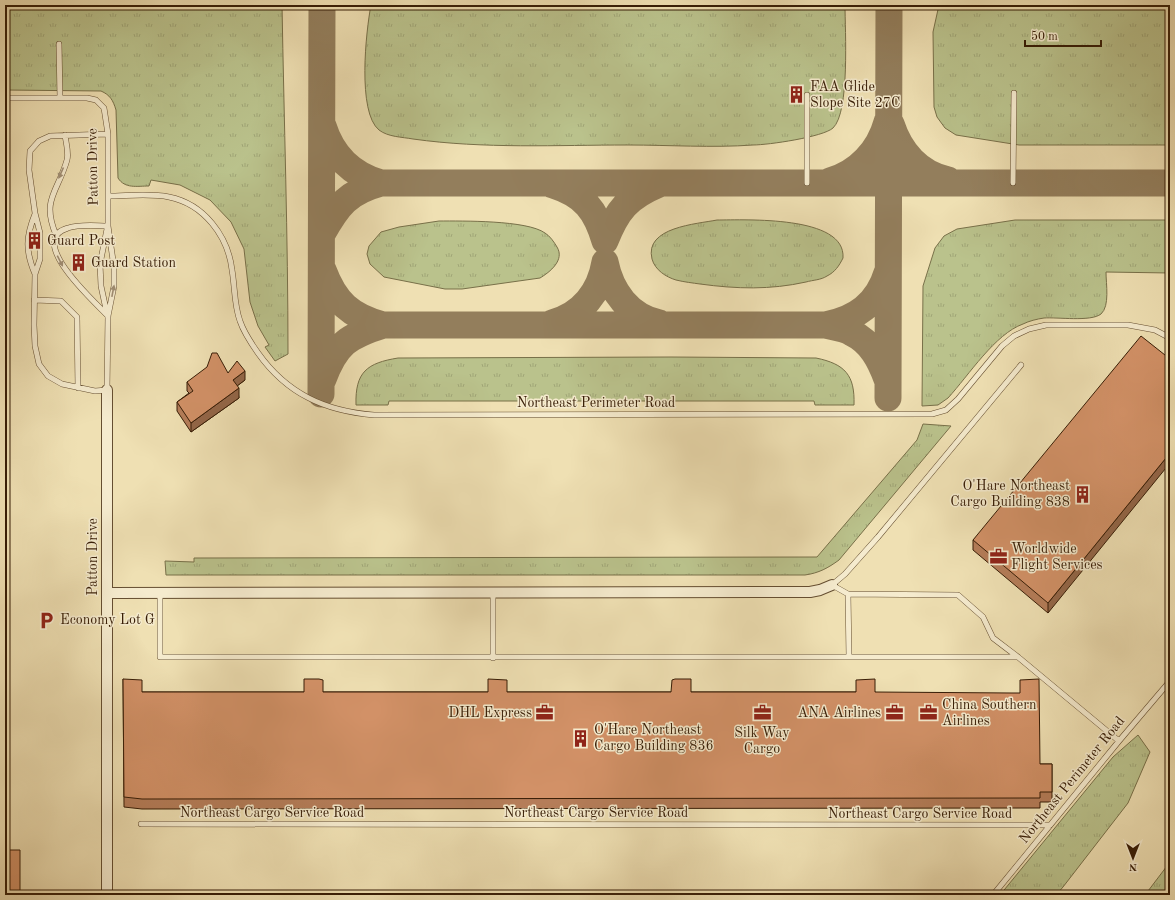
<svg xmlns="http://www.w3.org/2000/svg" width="1175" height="900" viewBox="0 0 1175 900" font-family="'Old Standard TT',serif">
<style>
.grass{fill:url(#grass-tufts);stroke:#787049}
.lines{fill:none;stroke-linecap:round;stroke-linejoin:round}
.taxiway{stroke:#937e5c;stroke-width:27}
.service-casing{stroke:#654e31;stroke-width:6}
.minor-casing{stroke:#654e31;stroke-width:12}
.service{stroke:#f5ebce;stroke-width:5}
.minor{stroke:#f5ebce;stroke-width:10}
.wall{fill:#b57d59;stroke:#371d06}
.shaded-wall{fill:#936648;stroke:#371d06}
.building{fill:#d29167;stroke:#371d06}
.oneway{fill:#a08e74}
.labels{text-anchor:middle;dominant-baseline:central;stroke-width:3;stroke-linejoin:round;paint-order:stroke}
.poi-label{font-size:14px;fill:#371d06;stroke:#f5ebce;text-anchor:start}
.street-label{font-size:14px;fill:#371d06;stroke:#f5ebce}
</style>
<defs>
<pattern id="grass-tufts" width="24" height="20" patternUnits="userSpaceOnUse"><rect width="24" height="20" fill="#bac28c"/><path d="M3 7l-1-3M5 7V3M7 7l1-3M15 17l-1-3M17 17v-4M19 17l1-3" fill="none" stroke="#a0a677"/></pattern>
</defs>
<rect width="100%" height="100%" fill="#efe0b3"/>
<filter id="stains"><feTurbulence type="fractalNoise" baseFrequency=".005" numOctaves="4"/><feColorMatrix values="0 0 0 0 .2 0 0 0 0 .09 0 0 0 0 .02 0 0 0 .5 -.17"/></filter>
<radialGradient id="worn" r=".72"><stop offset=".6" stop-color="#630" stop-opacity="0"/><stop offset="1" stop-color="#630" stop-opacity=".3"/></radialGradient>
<path class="grass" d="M 5,5 L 282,5 C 284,121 288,237 288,354 L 275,361 L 265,347 L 269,345 L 258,326 L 250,302 L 244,249 L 231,222 L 210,200 L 180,185 L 151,180 L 149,186 C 137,186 125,189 118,178 L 116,110 C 113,100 110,95 101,91 L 5,90 Z
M 371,5 L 845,5 C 845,30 850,112 833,128 C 823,137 768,145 753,145 C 712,148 669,145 628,145 C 557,145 484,149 413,139 C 402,137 388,137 379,130 C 357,112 366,31 371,5 Z
M 939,5 L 1170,5 L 1170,145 L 1019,145 L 956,135 L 945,128 L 937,117 L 934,107 L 933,32 Z
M 717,220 C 745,220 846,215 843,258 C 839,266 835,272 827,276 C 821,280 813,280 806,282 C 770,290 737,289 700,284 C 693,283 684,282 676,280 C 666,277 655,270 652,259 C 644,227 697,224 717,220 Z
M 1015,220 L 1170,220 L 1170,273 L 1106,272 C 1106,284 1110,306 1101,314 C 1091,322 1057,317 1044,318 C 1037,319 1029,321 1023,324 C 995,334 969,375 948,398 L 938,405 L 922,406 L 923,286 L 935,248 L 944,236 L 957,229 Z
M 439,221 C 462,221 527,220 545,233 C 550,236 554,242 557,247 C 565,260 550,272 540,278 L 462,289 L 445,289 L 384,277 L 370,264 L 367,254 L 369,246 L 381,232 L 399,227 Z
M 671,357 L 816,358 C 845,364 855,375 854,405 L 815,405 L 814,401 L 389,401 L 388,405 L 356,405 C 355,372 367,363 398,358 Z
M 923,424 L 951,426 L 839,560 C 828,568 819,573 805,575 L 166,575 L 165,561 L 194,562 L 194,558 L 817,557 L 917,440 Z
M 1138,735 L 1150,752 L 1128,803 L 1063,887 L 1056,895 L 1000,895 L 1113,757 Z
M 1170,862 L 1170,895 L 1145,895 Z"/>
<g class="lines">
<path class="taxiway" d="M 891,124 C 900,152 919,174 948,180
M 323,126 C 332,155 352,175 381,183
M 830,181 C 858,173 879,151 887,122
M 553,185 C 584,195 596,210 605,241 C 617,210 628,197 659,184
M 322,234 C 338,205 348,192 381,183 L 1170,183
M 887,273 C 878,303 855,320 825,325 C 833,327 845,328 852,333 C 871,342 880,360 887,379
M 552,323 C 582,315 600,292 605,262 C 611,292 629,316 659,323
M 383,325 L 825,325
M 323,379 C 336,344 348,336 383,325 C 350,316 335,302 323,270
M 321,394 L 322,5
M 888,398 L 889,5"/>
<defs>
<path id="service" d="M 59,44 L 60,98
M 5,98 L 87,98 L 96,100 L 104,108 L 108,134 L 108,226 L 114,267 L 114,286 L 108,316 L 107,390 L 95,391 L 62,384 L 48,376 L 39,364 L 35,346 L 34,325 L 35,274 L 40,259 L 40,233 L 35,213 L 29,170 L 30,151 L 39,141 L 50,136 L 108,134
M 807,183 L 807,95
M 1013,183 L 1014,93
M 108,196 C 127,196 150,193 169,197 C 204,204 228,236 232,270 C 235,287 234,305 240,321 C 244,333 251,343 258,353 C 287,394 325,411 374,415 L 932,414 L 946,410 L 958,399 L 1002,346 L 1014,336 L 1029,329 L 1046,325 L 1128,325 L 1155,330 L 1170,338
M 56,235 C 41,199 58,192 67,160 C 69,153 66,143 65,135
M 35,274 C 25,251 26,236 35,214
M 34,300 L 61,301 L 77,317 L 78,388
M 107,314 L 101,286 L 100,264 L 107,229
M 108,316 C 95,302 25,240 68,228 C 80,224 96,226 108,226
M 493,592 L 493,658
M 160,593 L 160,657 L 1018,657 L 1119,741
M 848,594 L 832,585 L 845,574 L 878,537 L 1021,365
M 849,657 L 848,594 L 958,595 L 983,617 L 993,638 L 1018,657
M 141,824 L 1050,825
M 993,895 L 1119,741 L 1170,681"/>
<path id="minor" d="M 107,593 L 810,592 L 820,590 L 832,585
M 107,895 L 107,390"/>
</defs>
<use href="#service" class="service-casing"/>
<use href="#minor" class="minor-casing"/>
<use href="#service" class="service"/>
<use href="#minor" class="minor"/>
</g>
<path class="wall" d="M 802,87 L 802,99 L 792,99 L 793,88 Z
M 1170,359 L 1048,613 L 973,550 L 973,540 Z
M 228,373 L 245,380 L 237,386 L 239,398 L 191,432 L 177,411 L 177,402 L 189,393 L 187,391 L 187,382 Z
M 123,679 L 142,692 L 875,692 L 1040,764 L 1052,764 L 1052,802 L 1040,802 L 1040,808 L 142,809 L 124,807 Z"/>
<path class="shaded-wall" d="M 245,371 L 245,380 L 233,389 L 233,380 Z
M 239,388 L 239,398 L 191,432 L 191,423 Z
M 1170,453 L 1170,463 L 1048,613 L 1048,603 Z"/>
<path class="building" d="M 802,87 L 802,95 L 792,95 L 793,88 Z
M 1141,336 L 1170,359 L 1170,453 L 1048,603 L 973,540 Z
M 212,353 L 217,353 L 228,373 L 237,361 L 245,371 L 233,380 L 239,388 L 191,423 L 177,402 L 193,391 L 187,382 L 207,367 Z
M 123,679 L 142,680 L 142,692 L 304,692 L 304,679 L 319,679 L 323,680 L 323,692 L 488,692 L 488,679 L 507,680 L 507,692 L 671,692 L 672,680 L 675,679 L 691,679 L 691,692 L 856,692 L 856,680 L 875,679 L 875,692 L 1011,693 L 1020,693 L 1020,680 L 1039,679 L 1040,764 L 1052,764 L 1052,792 L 1040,792 L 1040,798 L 142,799 L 124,797 Z
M 5,850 L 20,850 L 20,895 L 5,895 Z"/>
<defs><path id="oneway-solid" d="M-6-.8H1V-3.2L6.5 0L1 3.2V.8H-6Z"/></defs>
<g class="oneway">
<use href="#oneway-solid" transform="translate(61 173) rotate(114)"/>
<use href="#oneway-solid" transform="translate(60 261) rotate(63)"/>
<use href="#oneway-solid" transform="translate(113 291) rotate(-79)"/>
</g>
<defs>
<symbol id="building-bare" viewBox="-9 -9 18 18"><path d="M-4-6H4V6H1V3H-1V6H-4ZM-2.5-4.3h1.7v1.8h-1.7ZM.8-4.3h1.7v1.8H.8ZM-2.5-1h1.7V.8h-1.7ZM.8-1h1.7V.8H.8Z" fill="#8f2418" stroke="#f5ebce" stroke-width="2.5" paint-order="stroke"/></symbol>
<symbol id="office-bare" viewBox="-9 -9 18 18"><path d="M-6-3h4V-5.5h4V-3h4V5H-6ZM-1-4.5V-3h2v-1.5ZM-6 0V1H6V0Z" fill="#8f2418" stroke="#f5ebce" stroke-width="2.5" paint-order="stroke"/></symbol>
<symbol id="parking-bare" viewBox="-9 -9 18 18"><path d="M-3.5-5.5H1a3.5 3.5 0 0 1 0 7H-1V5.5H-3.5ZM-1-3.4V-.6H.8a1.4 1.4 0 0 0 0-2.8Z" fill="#8f2418" stroke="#f5ebce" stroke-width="2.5" paint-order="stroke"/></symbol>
</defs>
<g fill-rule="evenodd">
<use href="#building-bare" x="784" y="82" width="25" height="25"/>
<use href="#building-bare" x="22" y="228" width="25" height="25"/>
<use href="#building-bare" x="66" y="250" width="25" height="25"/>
<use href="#building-bare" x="1070" y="482" width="25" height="25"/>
<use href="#office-bare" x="986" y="544" width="25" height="25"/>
<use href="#parking-bare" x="34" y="608" width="25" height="25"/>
<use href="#office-bare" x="532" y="700" width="25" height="25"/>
<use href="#office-bare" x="750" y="700" width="25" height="25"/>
<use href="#office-bare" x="882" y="700" width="25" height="25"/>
<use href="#office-bare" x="916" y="700" width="25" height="25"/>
<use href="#building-bare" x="568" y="726" width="25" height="25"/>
</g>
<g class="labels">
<g class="poi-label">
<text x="810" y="87">FAA Glide<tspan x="810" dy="16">Slope Site 27C</tspan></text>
<text x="47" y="241">Guard Post</text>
<text x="91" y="263">Guard Station</text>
<text x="1070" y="486" text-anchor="end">O'Hare Northeast<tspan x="1070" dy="16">Cargo Building 838</tspan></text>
<text x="1011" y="549">Worldwide<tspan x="1011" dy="16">Flight Services</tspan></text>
<text x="60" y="620">Economy Lot G</text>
<text x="942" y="705">China Southern<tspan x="942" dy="16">Airlines</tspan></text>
<text x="532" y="713" text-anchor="end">DHL Express</text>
<text x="881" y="713" text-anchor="end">ANA Airlines</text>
<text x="594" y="730">O'Hare Northeast<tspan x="594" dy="16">Cargo Building 836</tspan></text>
<text x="762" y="733" text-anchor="middle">Silk Way<tspan x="762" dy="16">Cargo</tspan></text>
</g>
<g class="street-label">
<text transform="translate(93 167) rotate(-91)">Patton Drive</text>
<text x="596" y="403">Northeast Perimeter Road</text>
<text transform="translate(93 557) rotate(-90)">Patton Drive</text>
<text transform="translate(1072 780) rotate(-51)">Northeast Perimeter Road</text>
<text x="272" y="813">Northeast Cargo Service Road</text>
<text x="596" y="813">Northeast Cargo Service Road</text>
<text x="920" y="814">Northeast Cargo Service Road</text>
</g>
</g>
<rect width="1175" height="900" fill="none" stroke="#efe0b3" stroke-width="20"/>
<rect x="6" y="6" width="1163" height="888" fill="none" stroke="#371d06" stroke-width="2"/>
<rect x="10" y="10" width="1155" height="880" fill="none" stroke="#371d06"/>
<g transform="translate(1133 858) rotate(180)" stroke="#f5ebce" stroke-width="3" paint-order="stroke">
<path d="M0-3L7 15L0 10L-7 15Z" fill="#371d06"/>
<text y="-6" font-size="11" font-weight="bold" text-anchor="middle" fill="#371d06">N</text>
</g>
<path d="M1025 40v6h76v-6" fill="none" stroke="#371d06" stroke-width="2"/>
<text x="1031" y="40" font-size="12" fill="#371d06" stroke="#f5ebce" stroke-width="3" paint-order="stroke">50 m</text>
<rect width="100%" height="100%" filter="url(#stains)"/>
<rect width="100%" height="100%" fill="url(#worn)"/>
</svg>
